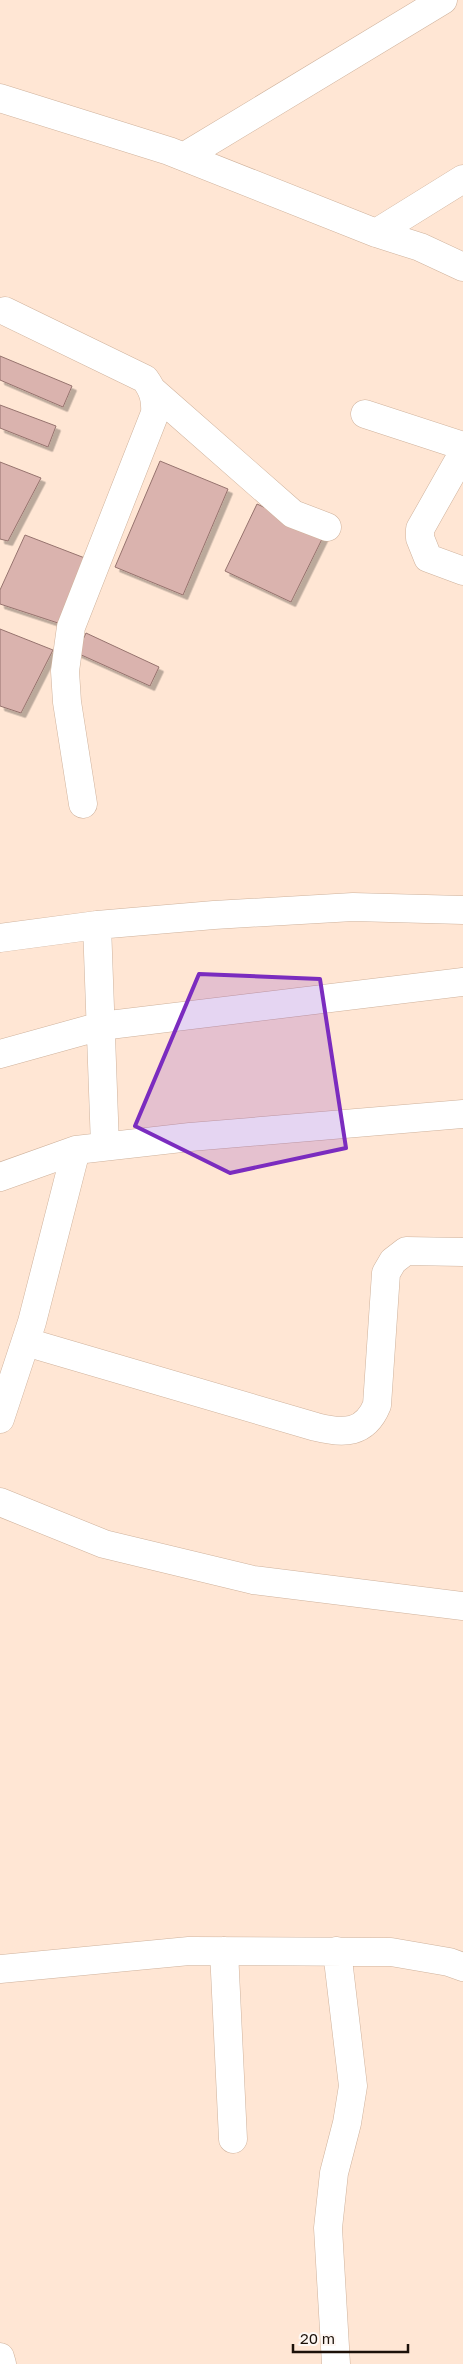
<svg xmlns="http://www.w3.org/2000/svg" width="463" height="2364" viewBox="0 0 463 2364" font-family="'Golos Text',sans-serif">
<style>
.building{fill:#dab3ae;stroke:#96736e;filter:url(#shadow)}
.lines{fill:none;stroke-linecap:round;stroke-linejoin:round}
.minor-casing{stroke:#cfb29c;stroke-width:29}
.minor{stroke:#fff;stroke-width:28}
.marked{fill:#7b2cbf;fill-opacity:0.2;stroke:#7b2cbf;stroke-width:4;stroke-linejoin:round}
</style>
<defs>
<filter id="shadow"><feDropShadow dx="4.5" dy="4.5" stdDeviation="0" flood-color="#0004"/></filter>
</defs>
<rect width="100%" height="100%" fill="#ffe6d4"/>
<path class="building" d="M 0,356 L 72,386 L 63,407 L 0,380 Z
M 0,405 L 56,426 L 48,447 L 0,428 Z
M 160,461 L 228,489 L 183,595 L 115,567 Z
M 0,462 L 41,478 L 8,541 L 0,539 Z
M 257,504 L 324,535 L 291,602 L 225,571 Z
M 25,535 L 90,560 L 58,623 L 0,604 L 0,590 Z
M 0,629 L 53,650 L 21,713 L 0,706 Z
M 86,633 L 159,667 L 150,686 L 77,653 Z"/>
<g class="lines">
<defs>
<path id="minor" d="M 0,98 L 169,151 L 376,233 L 420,247 L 463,267
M 185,156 L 443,0
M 376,233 L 463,179
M 5,311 L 145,379 C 153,390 156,399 155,413 L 71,627 L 65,671 L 67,702 L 83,804
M 153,391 L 293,514 L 327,527
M 365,414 L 463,446
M 463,453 L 420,529 L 420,538 L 428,558 L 463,571
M 97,925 L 105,1146
M 0,938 L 97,925 L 214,915 L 353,907 L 463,910
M 0,1054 L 101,1026 L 463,982
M 0,1177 L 76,1150 L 190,1137 L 463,1114
M 26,1342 L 316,1427 C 344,1434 365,1434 377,1405 L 386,1273 L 393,1261 L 406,1251 L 463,1252
M 0,1419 L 32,1322 L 76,1150
M 0,1502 L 104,1544 L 253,1580 L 463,1606
M 224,1951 L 233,2139
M 0,1969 L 189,1951 L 391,1952 L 449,1962 L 463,1967
M 0,2357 L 2,2364
M 336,2364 L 328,2228 L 334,2173 L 347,2123 L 353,2086 L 337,1951"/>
</defs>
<use href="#minor" class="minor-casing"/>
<use href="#minor" class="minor"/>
</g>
<path class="marked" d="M 199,974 L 320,979 L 346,1148 L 230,1173 L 135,1126 Z"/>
<path d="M293 2344v8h115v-8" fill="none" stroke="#1c1109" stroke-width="2.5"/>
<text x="300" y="2344" font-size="15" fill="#1c1109" stroke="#fef7f3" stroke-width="4" paint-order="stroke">20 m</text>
</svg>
